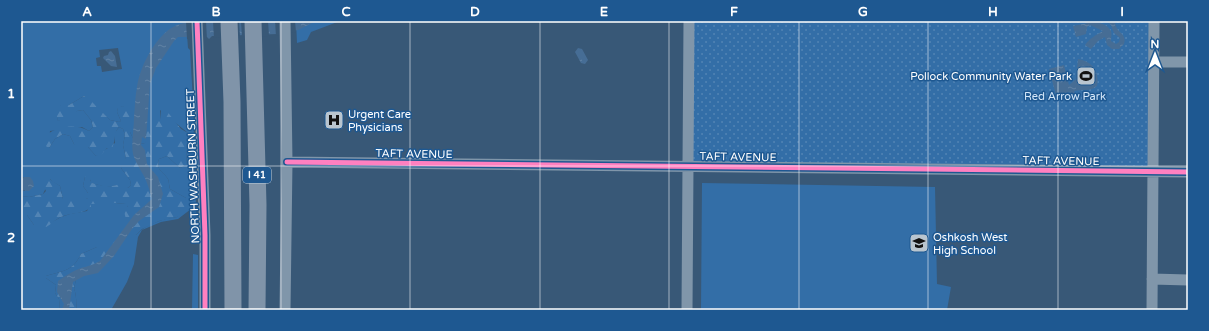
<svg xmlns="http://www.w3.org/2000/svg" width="1209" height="331" viewBox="0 0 1209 331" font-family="'Varela Round',sans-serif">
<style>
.green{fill:#336ea7;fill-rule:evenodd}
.forest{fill:url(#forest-firs)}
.park{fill:url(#park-dots)}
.water{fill:url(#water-ripples)}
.pier{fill:#385877}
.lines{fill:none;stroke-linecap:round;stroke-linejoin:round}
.minor{stroke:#8096aa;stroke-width:11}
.highway{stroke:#8094a9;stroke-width:17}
.cycleway-casing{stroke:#1e5891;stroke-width:8}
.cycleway{stroke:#ff80c0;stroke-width:5}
.grid{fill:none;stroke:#fff;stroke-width:1;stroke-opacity:0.55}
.labels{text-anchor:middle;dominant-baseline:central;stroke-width:3;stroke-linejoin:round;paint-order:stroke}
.shield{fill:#1e5891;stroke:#bccdde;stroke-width:1}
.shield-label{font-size:10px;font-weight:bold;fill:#fff}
.poi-label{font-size:11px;fill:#fff;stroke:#1e5891;text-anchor:start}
.park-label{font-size:11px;fill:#d5e8fa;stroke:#1e5891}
.street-label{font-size:11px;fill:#fff;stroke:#1e5891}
.neatline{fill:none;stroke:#fff;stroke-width:1.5}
.grid-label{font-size:13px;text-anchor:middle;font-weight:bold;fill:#fff}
</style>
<defs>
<pattern id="forest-firs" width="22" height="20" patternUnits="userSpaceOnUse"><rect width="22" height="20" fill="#336ea7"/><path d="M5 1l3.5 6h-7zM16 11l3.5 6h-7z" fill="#5284b4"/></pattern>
<pattern id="park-dots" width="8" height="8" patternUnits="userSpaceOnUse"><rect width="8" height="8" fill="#336ea7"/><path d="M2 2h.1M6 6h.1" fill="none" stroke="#5284b4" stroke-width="1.8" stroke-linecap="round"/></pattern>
<pattern id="water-ripples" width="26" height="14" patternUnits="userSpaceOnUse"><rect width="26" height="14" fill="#466d95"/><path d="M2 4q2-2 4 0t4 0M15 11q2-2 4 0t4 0" fill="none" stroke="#6283a5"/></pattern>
</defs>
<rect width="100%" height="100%" fill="#385877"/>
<path class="green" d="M 21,21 L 186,21 L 188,48 L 190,50 L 193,101 L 197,240 L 192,240 L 191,209 L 178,219 L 161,222 L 142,230 L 138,237 L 134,264 L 127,282 L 111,310 L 76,310 C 77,306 76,292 74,289 L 76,279 L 97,247 L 81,254 C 73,271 63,271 46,276 L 46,278 L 56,285 L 55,293 L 59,299 L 60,310 L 21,310 L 21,215 L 27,215 L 34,225 L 54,221 L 61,217 L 70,214 L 87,211 L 91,203 L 115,203 L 127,204 L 136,235 C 146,224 162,219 177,217 L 186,198 L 170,189 C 169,186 169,181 168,179 C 162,170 156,171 159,159 L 167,156 L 180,168 L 186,165 L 188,133 L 160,110 L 160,120 L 145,143 L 136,145 L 130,132 L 123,106 L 118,108 L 117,112 L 121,121 L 119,122 L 110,120 L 84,96 L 69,105 L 61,105 L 57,115 L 58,121 L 77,111 L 83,110 L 91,120 L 93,127 L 89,131 L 82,127 L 50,131 L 49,148 L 55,139 L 63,134 L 70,136 L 74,144 L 88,147 L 96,156 L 115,143 L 114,134 L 119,127 L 123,129 L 125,135 L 123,145 L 126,158 L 121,168 L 130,180 L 131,185 L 128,188 L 119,185 L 106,187 L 91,183 L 90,179 L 85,177 L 83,186 L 88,193 L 88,198 L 86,199 L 63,199 L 60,186 L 53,182 L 50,179 L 43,194 L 29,197 L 21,196 L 21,190 L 25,191 L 24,177 L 21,179 ZM 118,48 L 122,69 L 102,72 L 101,66 L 97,66 L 96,58 L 100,57 L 99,50 Z
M 296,21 L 340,21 L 311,32 L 307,40 L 297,43 Z
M 702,183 L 935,187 L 937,284 L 951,287 L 947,310 L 701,310 Z
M 193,254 L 198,255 L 198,310 L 192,310 Z"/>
<path class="forest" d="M 84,96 L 89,99 L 110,120 L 119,122 L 121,121 L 117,112 L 118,107 L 123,106 L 130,114 L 134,122 L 130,132 L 136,145 L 145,143 L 146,131 L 150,122 L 160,120 L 161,110 L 166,110 L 181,129 L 188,133 L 186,165 L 180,168 L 167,156 L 159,159 C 156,171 162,170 168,179 C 169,181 169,186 170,189 L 186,198 L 185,210 L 177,217 L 159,221 L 142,229 L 136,235 L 129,232 L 124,211 L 128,207 L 126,204 L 115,203 L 91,204 L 91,207 C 83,215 71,212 61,217 C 54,220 50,226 42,229 L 34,225 L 27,215 L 21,215 L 21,196 L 29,197 L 43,194 L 46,191 L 43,185 L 44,180 L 48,178 L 60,186 L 63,199 L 85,199 L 88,198 L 88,193 L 83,186 C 85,179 84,175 90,171 L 95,173 L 94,178 L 90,180 L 92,183 C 103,186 112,189 123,182 L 128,188 L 131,185 L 130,180 L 121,168 L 122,161 L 126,158 L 123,145 L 125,135 L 123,129 L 119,127 C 113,134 116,140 112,148 L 107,148 L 101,155 L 96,156 L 88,147 L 81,149 L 74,144 L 70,136 L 63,134 L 55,139 L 49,148 L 44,145 L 44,138 C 54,126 75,123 89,131 L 93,127 L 91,120 L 83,110 L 77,111 L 73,117 L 58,121 L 55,109 L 61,105 L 69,105 Z
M 110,237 L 114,238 L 115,242 L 101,262 L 76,279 L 74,289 C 76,292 77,306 76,310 L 60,310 L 59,299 L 55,293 L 56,285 L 46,278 L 46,276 C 63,271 73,271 81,254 L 97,247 L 102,238 Z"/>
<path class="park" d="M 689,21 L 1154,21 L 1152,172 L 688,166 Z"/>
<path class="water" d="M 199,21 L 316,21 L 298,30 L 278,34 L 212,36 L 209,39 L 207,37 L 178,37 L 174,41 L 156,68 L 150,84 L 146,139 L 142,137 L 141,145 L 145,150 L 147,164 L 150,168 L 158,177 L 163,194 L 159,207 L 139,221 L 132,229 L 114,256 L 98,273 L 84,276 L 73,282 L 69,310 L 62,310 L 64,304 L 57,292 L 58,281 C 65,276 73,271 81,268 C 88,266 93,265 100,261 L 134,215 L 152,199 C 149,189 147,180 141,171 C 138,165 135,161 133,154 C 131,143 134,129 134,117 C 135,107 135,97 137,87 C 140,66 156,35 175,26 C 183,22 191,22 199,21 Z
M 1080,21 C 1089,21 1106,21 1111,31 C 1112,34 1111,38 1111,41 L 1116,44 L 1119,42 L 1120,38 L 1114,33 L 1111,25 L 1107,21 L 1114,21 C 1116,24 1116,28 1118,30 C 1123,35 1126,37 1124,44 L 1119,49 L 1112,49 L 1107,45 L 1105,37 L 1098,41 L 1091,49 L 1085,45 C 1090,38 1096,35 1103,31 L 1090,25 L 1087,27 L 1086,34 L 1076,37 L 1073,26 L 1088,23 Z
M 578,48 L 582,49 L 588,60 L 585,64 L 581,63 L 575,52 Z
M 111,51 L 115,56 L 117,67 L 111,66 L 103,58 L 104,56 L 108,55 L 109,52 Z
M 1078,59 C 1092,61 1100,72 1097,86 C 1091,92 1082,89 1074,91 L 1075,93 L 1071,94 L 1070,92 L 1056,95 L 1049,69 L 1064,65 L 1069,85 L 1076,79 Z
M 24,177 L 30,177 L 33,181 L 34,186 L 29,191 L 21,190 L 21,179 Z"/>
<path class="pier" d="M 186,21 L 206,21 L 207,40 L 206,39 L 187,39 Z
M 213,21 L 239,21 L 240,37 L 214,38 Z
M 241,21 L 268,21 L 269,36 L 242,37 Z
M 275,21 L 295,21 L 296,32 L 276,36 Z"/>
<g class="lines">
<path class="minor" d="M 197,21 L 205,235 L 205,310
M 1154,62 L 1188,62
M 287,162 L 1188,172
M 1152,279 L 1188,280
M 285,310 L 287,162 L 285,21
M 687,310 L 689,21
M 1152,310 L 1154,21"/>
<path class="highway" d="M 229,21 L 232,102 L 233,310
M 253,21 L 258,205 L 257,310"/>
<defs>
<path id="cycleway" d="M 197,21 L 205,235 L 205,310
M 287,162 L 1188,172"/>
</defs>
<use href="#cycleway" class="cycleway-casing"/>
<use href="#cycleway" class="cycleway"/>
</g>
<path class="grid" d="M 151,21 L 151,310M 281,21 L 281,310M 410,21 L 410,310M 540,21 L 540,310M 669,21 L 669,310M 799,21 L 799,310M 928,21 L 928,310M 1058,21 L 1058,310M 21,166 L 1188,166"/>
<defs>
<symbol id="stadium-square" viewBox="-11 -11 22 22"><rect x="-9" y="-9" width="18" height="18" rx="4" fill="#b9c5cf" stroke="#1e5891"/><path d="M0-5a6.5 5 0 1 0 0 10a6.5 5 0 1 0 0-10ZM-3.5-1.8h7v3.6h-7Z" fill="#111"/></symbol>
<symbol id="hospital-square" viewBox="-11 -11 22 22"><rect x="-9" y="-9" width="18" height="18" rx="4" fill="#b9c5cf" stroke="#1e5891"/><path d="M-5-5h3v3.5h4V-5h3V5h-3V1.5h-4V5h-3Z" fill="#111"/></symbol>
<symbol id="school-square" viewBox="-11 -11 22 22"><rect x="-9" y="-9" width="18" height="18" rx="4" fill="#b9c5cf" stroke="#1e5891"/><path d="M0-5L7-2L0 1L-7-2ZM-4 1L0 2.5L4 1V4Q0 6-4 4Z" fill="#111"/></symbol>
</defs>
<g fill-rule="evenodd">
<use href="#stadium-square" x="1075" y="65" width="22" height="22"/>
<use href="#hospital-square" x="323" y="109" width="22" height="22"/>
<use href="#school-square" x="908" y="232" width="22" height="22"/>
</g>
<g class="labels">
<rect class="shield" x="243" y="167" width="28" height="16" rx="3"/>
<g class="shield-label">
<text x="257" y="175">I 41</text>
</g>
<g class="poi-label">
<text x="1072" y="76" text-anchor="end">Pollock Community Water Park</text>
<text x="348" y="114">Urgent Care<tspan x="348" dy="13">Physicians</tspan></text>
<text x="933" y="237">Oshkosh West<tspan x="933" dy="13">High School</tspan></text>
</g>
<g class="park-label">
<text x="1065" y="96">Red Arrow Park</text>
</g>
<g class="street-label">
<text transform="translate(414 154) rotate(1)">TAFT AVENUE</text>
<text transform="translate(738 157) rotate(1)">TAFT AVENUE</text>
<text transform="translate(1061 161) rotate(1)">TAFT AVENUE</text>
<text transform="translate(193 166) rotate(-92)">NORTH WASHBURN STREET</text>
</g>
</g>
<rect width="1209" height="331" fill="none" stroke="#1e5891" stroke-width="44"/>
<g transform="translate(1155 54)" stroke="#1e5891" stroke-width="3" paint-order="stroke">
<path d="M0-3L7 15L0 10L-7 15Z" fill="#ffffff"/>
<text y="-6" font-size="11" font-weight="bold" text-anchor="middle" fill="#ffffff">N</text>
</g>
<rect x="22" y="22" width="1165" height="287" class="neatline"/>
<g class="grid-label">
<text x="87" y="16">A</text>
<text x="216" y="16">B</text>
<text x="346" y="16">C</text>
<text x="475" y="16">D</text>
<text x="604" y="16">E</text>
<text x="734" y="16">F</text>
<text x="863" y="16">G</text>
<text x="993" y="16">H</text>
<text x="1122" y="16">I</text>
<text x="11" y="98">1</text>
<text x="11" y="242">2</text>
</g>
</svg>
